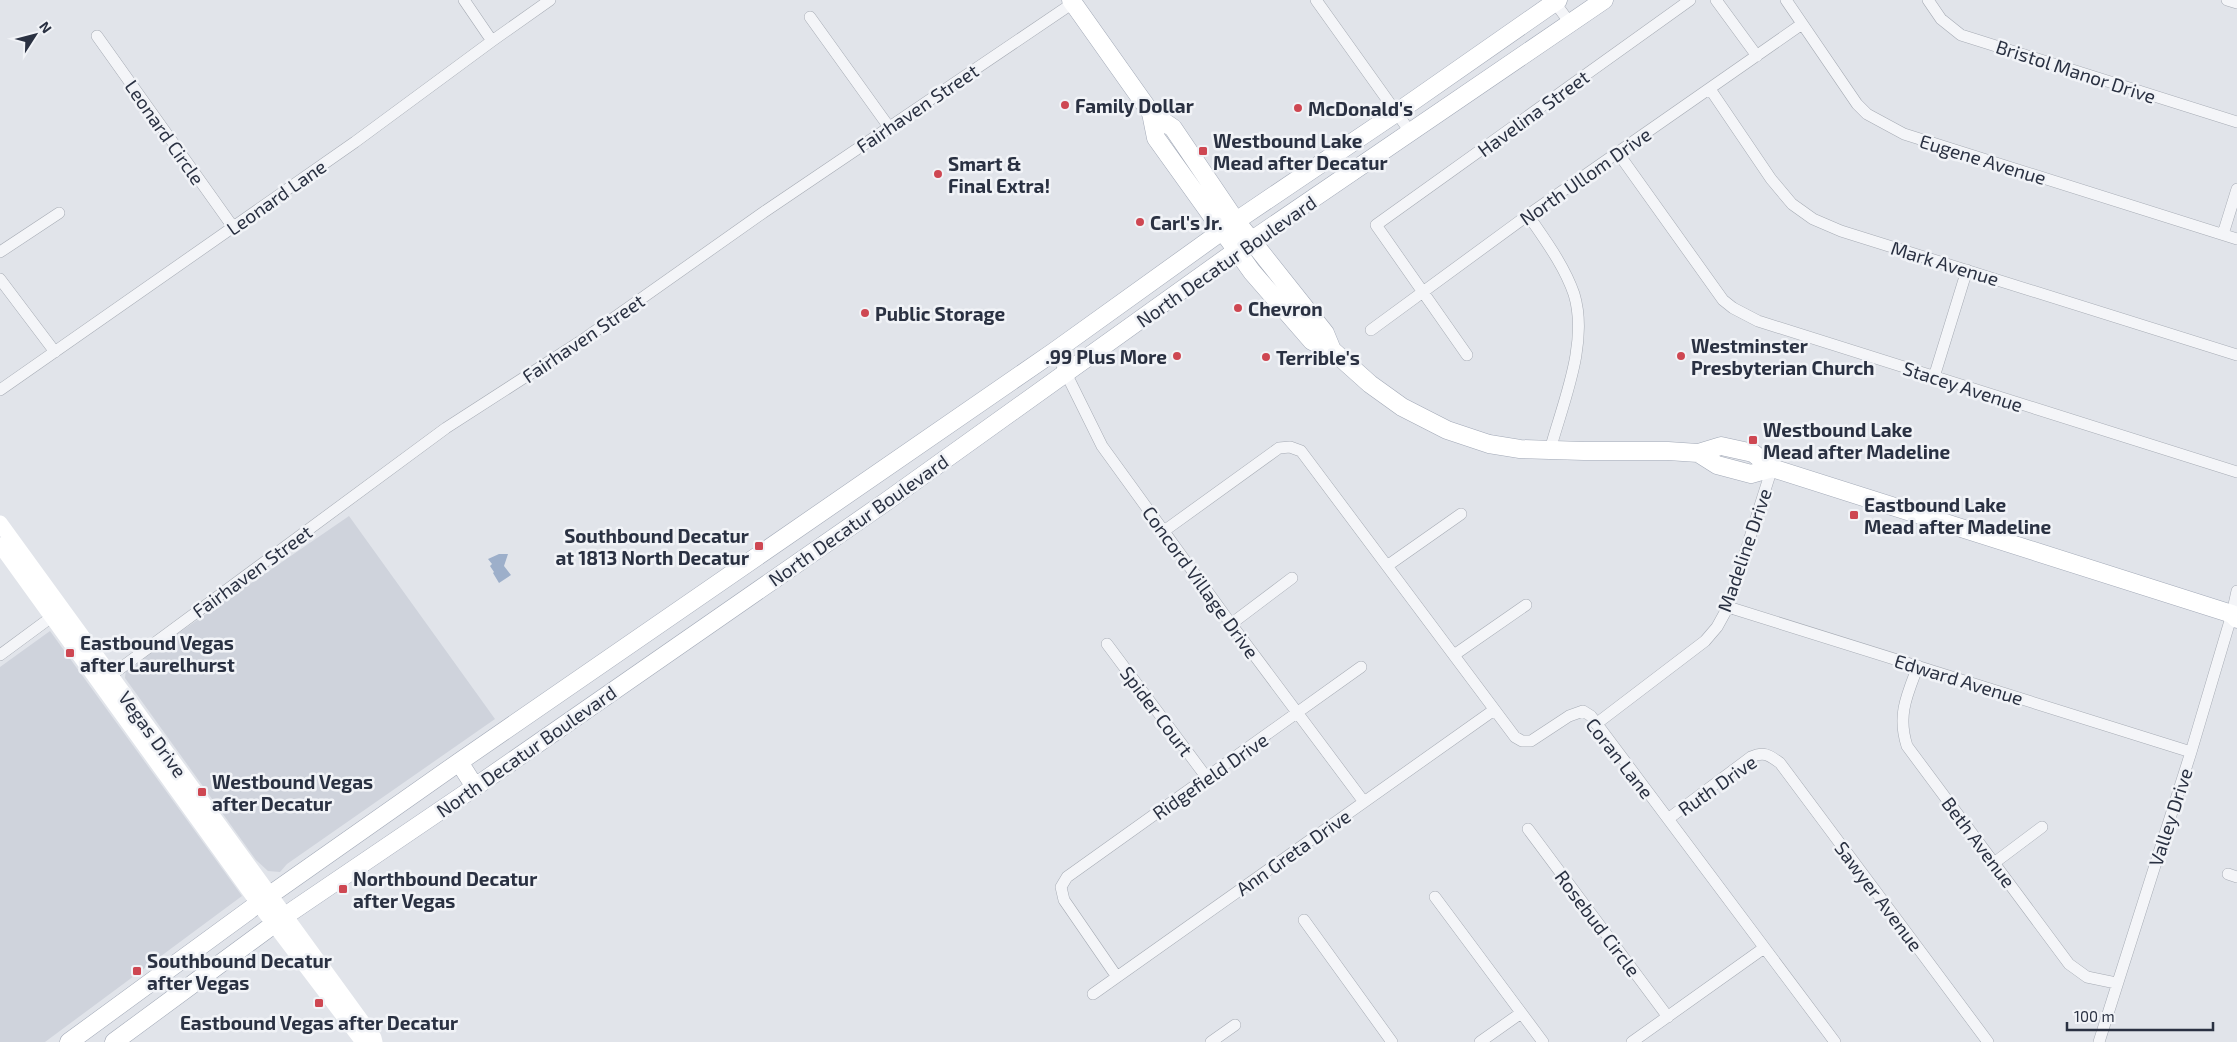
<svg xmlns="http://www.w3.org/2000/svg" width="2237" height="1042" viewBox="0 0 2237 1042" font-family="'Exo 2',sans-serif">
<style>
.built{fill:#cfd3dc}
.water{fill:#9dafca}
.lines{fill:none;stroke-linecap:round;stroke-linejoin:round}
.street-casing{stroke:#a6abb4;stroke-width:12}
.primary-casing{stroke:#a1a8b6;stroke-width:19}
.street{stroke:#f4f5f8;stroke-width:11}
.secondary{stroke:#fff;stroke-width:15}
.primary{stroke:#fff;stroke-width:18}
.poi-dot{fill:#ce4752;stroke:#f1f3f7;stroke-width:2}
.labels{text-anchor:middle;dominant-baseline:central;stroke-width:5;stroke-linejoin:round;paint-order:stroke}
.street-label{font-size:19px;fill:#2a3142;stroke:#f1f3f7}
.poi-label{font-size:19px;font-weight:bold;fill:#2a3142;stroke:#f1f3f7;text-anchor:start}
</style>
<rect width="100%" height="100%" fill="#e1e4ea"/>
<path class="built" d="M 349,516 L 495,719 L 287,864 L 280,872 L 268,871 L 256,860 L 125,678 L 126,669 Z
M 50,631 L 242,896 L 45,1042 L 0,1042 L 0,667 Z"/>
<path class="water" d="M 499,554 L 508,554 L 504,566 L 511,575 L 499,583 L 493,573 L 494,572 L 490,566 L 492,564 L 488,559 Z"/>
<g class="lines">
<defs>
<path id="street" d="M 464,0 L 492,41
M 1316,0 L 1411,133
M 1553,0 L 1570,23
M 1716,0 L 1757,56
M 1786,0 L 1857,104 L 1867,114 L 1904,134 L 2237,239
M 1928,0 L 1941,19 L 1961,35 L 2237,122
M 2227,0 L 2237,3
M 810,17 L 889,127
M 97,36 L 233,227
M 1710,89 L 1771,179 L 1792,204 L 1813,219 L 1841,231 L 2237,355
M 1618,153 L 1723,300 L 1733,308 L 1758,321 L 2237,472
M 1528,215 C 1545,240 1564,265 1574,294 C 1589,343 1563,402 1550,450
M 2223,234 L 2237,189
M 0,252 L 59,213
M 0,279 L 55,352
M 1371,330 L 1528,215 L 1802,24
M 1055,351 L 1102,446 L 1231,624 L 1364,802
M 1467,355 L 1376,225 L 1690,0
M 1934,377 L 1967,270
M 0,390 L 355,142 L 492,41 L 550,0
M 1164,531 L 1279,448 L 1290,447 L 1301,451 L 1515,737 L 1522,741 L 1531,741 L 1569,716 L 1583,711 L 1591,716 L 1835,1042
M 1387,566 L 1461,514
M 1728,607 L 2191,752
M 1231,624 L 1292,578
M 1107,644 L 1207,778
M 0,655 L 57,613
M 1454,655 L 1526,605
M 1918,666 C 1907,695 1897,715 1907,746 L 2069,964 L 2087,977 L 2116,983
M 106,679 L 446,428 L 584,339 L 764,212 L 1073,3
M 1596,724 L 1705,641 L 1717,627 L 1728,607 L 1772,468
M 1668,819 L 1751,757 C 1764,751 1769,755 1780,763 L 1988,1042
M 1528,829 L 1668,1017
M 1994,863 L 2042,827
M 2228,874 L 2237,877
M 1435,897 L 1543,1042
M 1304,920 L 1392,1042
M 1117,977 L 1064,900 L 1061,887 L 1067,877 L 1361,667
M 1093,994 L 1494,710
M 1211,1042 L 1235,1025
M 1480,1042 L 1521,1013
M 1632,1042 L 1764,948
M 2099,1042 L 2191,752 L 2232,614 L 2237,591"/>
<path id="primary" d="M 1071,0 L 1151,113 L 1173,128 L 1236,221 L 1325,333 L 1332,350
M 1151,113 L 1156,138 L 1252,272 L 1312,341 L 1332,350 L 1370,384 L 1402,407 L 1447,430 L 1489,444 L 1520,449 L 1584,451 L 1668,451 L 1698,453 L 1721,446 L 1753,453 L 1772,468 L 2232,614 L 2237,619
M 1698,453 L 1717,465 L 1751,474 L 1772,468
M 459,762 L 475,787
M 69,1042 L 270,895 L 462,760 L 1055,351 L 1236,221 L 1396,113 L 1558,0
M 114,1042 L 285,916 L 475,787 L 887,501 L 1236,251 L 1604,0"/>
</defs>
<use href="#street" class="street-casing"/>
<use href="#primary" class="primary-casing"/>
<use href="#street" class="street"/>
<path class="secondary" d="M 0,523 L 374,1038 L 375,1042
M 0,545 L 258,903 L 363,1042"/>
<use href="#primary" class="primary"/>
</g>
<g class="poi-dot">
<circle cx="1065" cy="105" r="5"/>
<circle cx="1298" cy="108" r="5"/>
<rect x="1198" y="146" width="10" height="10" rx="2.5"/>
<circle cx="938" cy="174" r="5"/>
<circle cx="1140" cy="222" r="5"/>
<circle cx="1238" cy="308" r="5"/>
<circle cx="865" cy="313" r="5"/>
<circle cx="1177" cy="356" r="5"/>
<circle cx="1681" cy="356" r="5"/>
<circle cx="1266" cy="357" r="5"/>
<rect x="1748" y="435" width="10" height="10" rx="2.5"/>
<rect x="1849" y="510" width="10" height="10" rx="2.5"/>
<rect x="754" y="541" width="10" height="10" rx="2.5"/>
<rect x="65" y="648" width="10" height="10" rx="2.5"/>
<rect x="197" y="787" width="10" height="10" rx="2.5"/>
<rect x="338" y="884" width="10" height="10" rx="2.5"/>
<rect x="132" y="966" width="10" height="10" rx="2.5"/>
<rect x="314" y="998" width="10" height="10" rx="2.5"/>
</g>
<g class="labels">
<g class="street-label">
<text transform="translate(2076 71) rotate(18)">Bristol Manor Drive</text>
<text transform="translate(917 108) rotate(-34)">Fairhaven Street</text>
<text transform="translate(1533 113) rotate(-36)">Havelina Street</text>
<text transform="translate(165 132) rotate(55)">Leonard Circle</text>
<text transform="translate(1983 159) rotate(17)">Eugene Avenue</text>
<text transform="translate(1585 176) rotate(-35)">North Ullom Drive</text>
<text transform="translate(276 197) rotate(-35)">Leonard Lane</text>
<text transform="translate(1226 261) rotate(-35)">North Decatur Boulevard</text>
<text transform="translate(1945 263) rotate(17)">Mark Avenue</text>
<text transform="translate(583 338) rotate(-34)">Fairhaven Street</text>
<text transform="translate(1963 386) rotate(18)">Stacey Avenue</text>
<text transform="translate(858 520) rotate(-35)">North Decatur Boulevard</text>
<text transform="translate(1744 550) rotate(-71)">Madeline Drive</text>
<text transform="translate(252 571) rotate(-36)">Fairhaven Street</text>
<text transform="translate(1201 582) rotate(54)">Concord Village Drive</text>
<text transform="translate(1959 679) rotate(17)">Edward Avenue</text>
<text transform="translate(1157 711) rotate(53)">Spider Court</text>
<text transform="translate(153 734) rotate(54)">Vegas Drive</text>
<text transform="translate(526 751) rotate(-35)">North Decatur Boulevard</text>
<text transform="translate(1620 758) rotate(52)">Coran Lane</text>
<text transform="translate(1210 776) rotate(-35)">Ridgefield Drive</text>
<text transform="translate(1717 785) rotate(-35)">Ruth Drive</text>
<text transform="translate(2170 817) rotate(-72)">Valley Drive</text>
<text transform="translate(1979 842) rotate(53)">Beth Avenue</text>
<text transform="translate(1293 852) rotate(-35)">Ann Greta Drive</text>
<text transform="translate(1879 896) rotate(53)">Sawyer Avenue</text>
<text transform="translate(1598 923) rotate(53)">Rosebud Circle</text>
</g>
<g class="poi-label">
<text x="1075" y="105">Family Dollar</text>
<text x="1308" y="108">McDonald's</text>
<text x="1213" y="140">Westbound Lake<tspan x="1213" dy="22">Mead after Decatur</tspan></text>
<text x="948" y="163">Smart &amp;<tspan x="948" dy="22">Final Extra!</tspan></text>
<text x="1150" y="222">Carl's Jr.</text>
<text x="1248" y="308">Chevron</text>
<text x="875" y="313">Public Storage</text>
<text x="1691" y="345">Westminster<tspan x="1691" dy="22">Presbyterian Church</tspan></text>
<text x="1167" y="356" text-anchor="end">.99 Plus More</text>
<text x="1276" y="357">Terrible's</text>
<text x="1763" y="429">Westbound Lake<tspan x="1763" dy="22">Mead after Madeline</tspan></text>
<text x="1864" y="504">Eastbound Lake<tspan x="1864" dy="22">Mead after Madeline</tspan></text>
<text x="749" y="535" text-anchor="end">Southbound Decatur<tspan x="749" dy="22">at 1813 North Decatur</tspan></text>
<text x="80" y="642">Eastbound Vegas<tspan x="80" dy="22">after Laurelhurst</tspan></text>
<text x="212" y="781">Westbound Vegas<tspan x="212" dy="22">after Decatur</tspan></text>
<text x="353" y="878">Northbound Decatur<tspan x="353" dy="22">after Vegas</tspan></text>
<text x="147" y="960">Southbound Decatur<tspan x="147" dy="22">after Vegas</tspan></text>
<text x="319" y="1022" text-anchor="middle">Eastbound Vegas after Decatur</text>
</g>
</g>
<g transform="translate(35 35) rotate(54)" stroke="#f1f3f7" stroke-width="4" paint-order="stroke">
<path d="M0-4L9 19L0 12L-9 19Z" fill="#2a3142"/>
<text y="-8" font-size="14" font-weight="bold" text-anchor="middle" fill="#2a3142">N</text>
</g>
<path d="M2067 1022v8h146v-8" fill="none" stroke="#2a3142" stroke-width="2.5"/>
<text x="2074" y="1022" font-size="15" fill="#2a3142" stroke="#f1f3f7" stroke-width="4" paint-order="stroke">100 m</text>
</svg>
